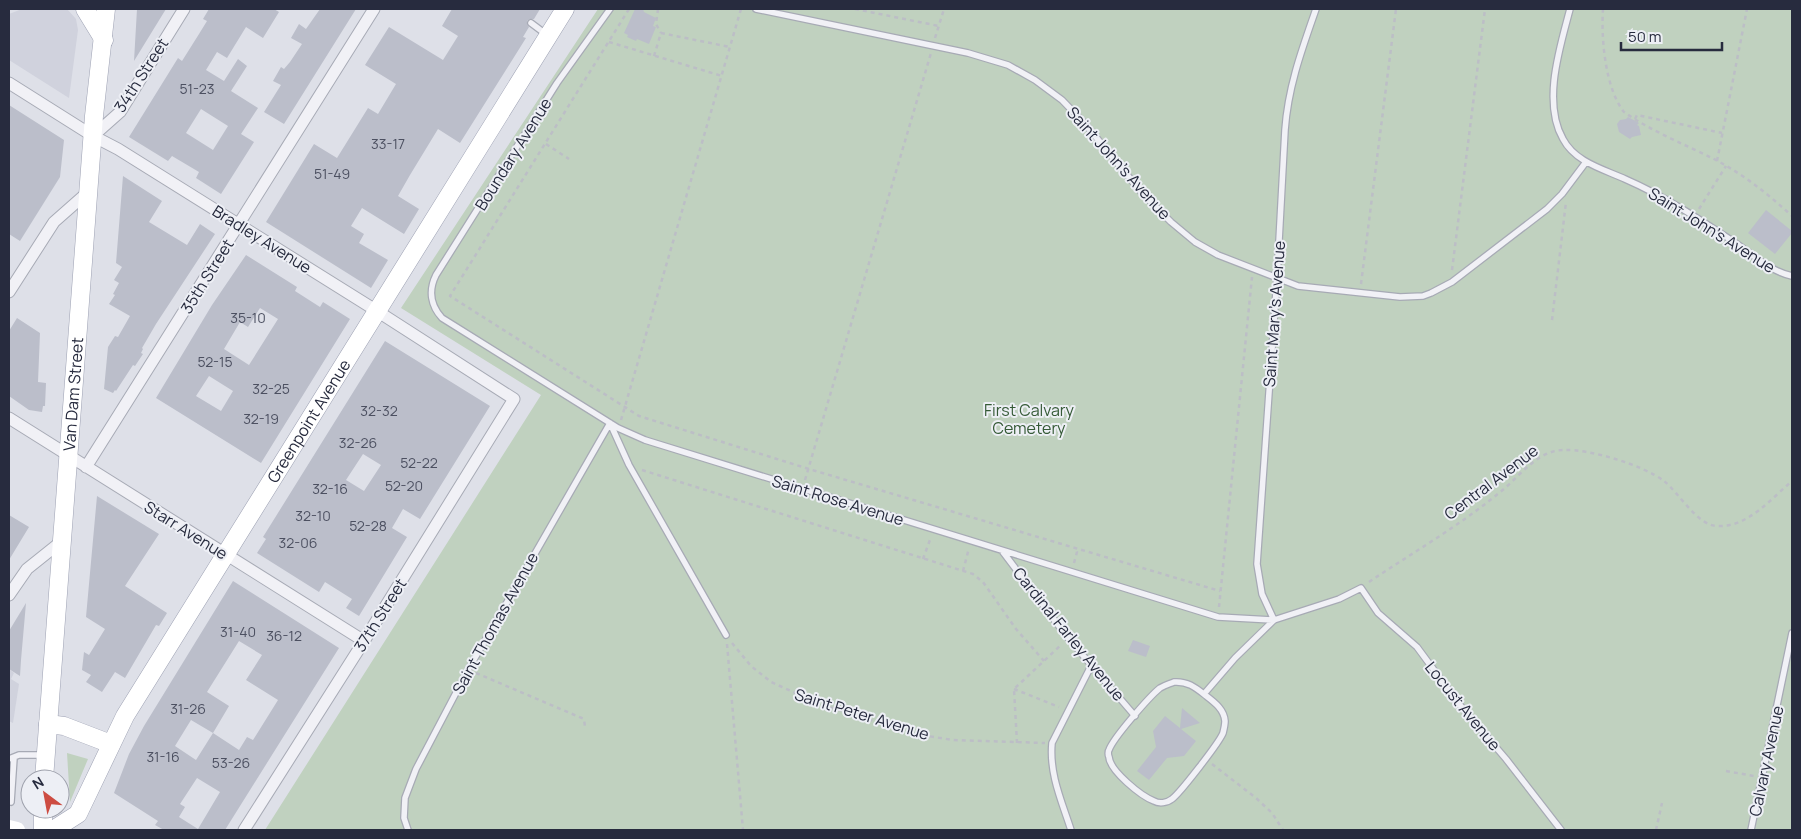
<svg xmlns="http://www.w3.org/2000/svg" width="1801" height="839" viewBox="0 0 1801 839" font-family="Manrope,sans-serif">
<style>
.built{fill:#d0d2dd}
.green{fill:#c0d1bf}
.building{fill:#bbbeca;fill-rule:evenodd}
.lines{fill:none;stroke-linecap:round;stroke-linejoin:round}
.lane-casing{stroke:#a7aab5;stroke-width:8}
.street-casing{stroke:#a7aab5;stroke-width:13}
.primary-casing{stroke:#9da1b3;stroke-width:19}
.path{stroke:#bcbec6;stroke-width:2.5;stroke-dasharray:4 4;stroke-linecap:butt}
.lane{stroke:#f1f1f6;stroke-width:5.5}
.street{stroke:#f1f1f6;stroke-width:11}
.secondary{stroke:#fff;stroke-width:16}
.primary{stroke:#fff;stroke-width:18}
.labels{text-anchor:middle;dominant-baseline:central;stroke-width:4;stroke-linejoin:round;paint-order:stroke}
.number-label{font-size:14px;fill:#4c5061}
.street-label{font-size:16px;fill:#272b3e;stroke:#edeff5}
.park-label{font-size:16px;fill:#355a36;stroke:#edeff5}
</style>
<rect width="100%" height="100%" fill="#dee0e8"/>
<path class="built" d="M 22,9 L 67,9 L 76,19 L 78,30 L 69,98 L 9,60 L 9,14 Z
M 9,669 L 14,673 L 11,679 L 19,684 L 13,723 L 9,721 Z"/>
<path class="green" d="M 598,9 L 1792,9 L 1792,830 L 265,830 L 541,395 L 401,308 Z
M 67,753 L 88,759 L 70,802 Z"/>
<path class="building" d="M 137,9 L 166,9 L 134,61 Z
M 209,9 L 274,9 L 279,12 L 263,38 L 246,27 L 227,58 L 217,52 L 206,70 L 224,81 L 238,59 L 247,66 L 231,91 L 258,108 L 241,134 L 254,142 L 221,194 L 196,178 L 199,172 L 172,156 L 168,161 L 129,137 L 178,58 L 182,61 L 199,34 L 207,21 L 203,19 ZM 201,109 L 228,126 L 213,150 L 186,133 Z
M 320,9 L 356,9 L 284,124 L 264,112 L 281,85 L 273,81 L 281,67 L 284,69 L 290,62 L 302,44 L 291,38 L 299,24 L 306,29 Z
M 452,9 L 540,9 L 534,19 L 530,19 L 527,21 L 527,24 L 529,27 L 523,37 L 526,38 L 460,143 L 438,129 L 410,175 L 398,196 L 419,209 L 404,234 L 362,208 L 351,226 L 364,234 L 359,243 L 388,260 L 371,288 L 266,222 L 314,144 L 337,158 L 368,108 L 378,114 L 396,84 L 365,65 L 389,27 L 443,60 L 458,36 L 442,26 Z
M 635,9 L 643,9 L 644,12 L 656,18 L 653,26 L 656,27 L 649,44 L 637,39 L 636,41 L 627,37 L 628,35 L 624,33 Z
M 9,105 L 64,140 L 60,177 L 20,241 L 9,234 Z
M 1628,117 L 1639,123 L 1637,125 L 1639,126 L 1641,135 L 1632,137 L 1630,139 L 1619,132 L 1617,124 L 1620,120 L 1626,119 Z
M 123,176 L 162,201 L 149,222 L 187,245 L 200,224 L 215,234 L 156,324 L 142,348 L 143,349 L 141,353 L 143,354 L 135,366 L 133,365 L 116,391 L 115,390 L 113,393 L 104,389 L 108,347 L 115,336 L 118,337 L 130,316 L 109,304 L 115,295 L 113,294 L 119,283 L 114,280 L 122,267 L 116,263 Z
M 1766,210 L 1792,231 L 1792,233 L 1775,254 L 1748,233 Z
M 246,255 L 297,287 L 295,291 L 320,307 L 323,302 L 350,319 L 261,463 L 156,398 L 212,305 ZM 260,308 L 278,319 L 249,365 L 224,349 L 240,322 L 248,327 ZM 209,376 L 233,391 L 221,411 L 196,396 Z
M 17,318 L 40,333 L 38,382 L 46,383 L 45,406 L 43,406 L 42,412 L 29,410 L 9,396 L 9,331 Z
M 385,341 L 490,406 L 420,519 L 403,509 L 392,528 L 407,537 L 359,616 L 346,608 L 352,599 L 325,582 L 319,592 L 257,553 L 266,539 L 263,537 ZM 363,454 L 381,465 L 364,491 L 346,480 Z
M 97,496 L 159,534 L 125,586 L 167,613 L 159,626 L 156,625 L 125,678 L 115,672 L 102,692 L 86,682 L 91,675 L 82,670 L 84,652 L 89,655 L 105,629 L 86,617 Z
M 9,515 L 29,527 L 9,560 Z
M 233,581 L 339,648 L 225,830 L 164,830 L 155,825 L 158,821 L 114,793 L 129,754 L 144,726 ZM 239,641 L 262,655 L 246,680 L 278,700 L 253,740 L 247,737 L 239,750 L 213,733 L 229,706 L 207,692 ZM 191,720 L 213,733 L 196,760 L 175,746 ZM 197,778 L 220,792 L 198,829 L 179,817 L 185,807 L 180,804 Z
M 26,603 L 21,660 L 20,676 L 9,669 L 9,631 Z
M 1133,640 L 1150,646 L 1146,657 L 1128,651 Z
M 1182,708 L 1200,723 L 1181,729 L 1196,741 L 1184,756 L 1167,758 L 1149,780 L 1137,771 L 1156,747 L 1153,731 L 1165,716 L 1180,728 Z"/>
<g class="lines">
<defs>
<path id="lane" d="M 610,9 L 557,83 L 436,275 C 428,291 431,306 442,318 L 618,428 L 645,440 L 1218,617 L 1274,620
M 756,9 L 968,53 L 1008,65 L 1035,80 L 1062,100 L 1086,125 L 1142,193 L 1171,222 L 1195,242 L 1218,255 L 1298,286 L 1400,297 L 1423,296 L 1431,293 L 1452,282 L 1547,209 L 1562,194 L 1586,162
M 1570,9 C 1560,47 1542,102 1563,139 C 1575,162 1603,169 1625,179 C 1664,196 1699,219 1734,242 C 1753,254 1769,271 1792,276
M 531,23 L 547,35
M 610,423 L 629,465 L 726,635
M 1003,552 L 1068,638 L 1135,716
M 1274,620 L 1262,594 L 1257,564 L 1277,278 L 1285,130 C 1288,87 1302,49 1316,9
M 1174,682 C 1187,681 1195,687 1205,695 C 1214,702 1224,709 1225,721 C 1225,725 1224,729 1223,733 C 1219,743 1180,793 1172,799 C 1167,803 1159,804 1154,801 C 1141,796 1110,771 1109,757 C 1108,755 1108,751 1109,750 C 1113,738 1150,696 1160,688 C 1165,685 1169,684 1174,682 Z
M 1204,694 L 1235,658 L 1274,620 L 1339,599 L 1361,588 L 1378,613 L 1417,647 L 1459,704 L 1506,759 L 1561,830
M 9,759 L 19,755 L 44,755
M 9,801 L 11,802 L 14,758
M 408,830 L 404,818 L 405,798 L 416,769 L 468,670 L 610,423
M 1071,830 C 1062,802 1049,774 1052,743 L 1091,666
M 1751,830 L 1792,633"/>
<path id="street" d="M 9,83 L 93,136 L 118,149 L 377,311 L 514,399 L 364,641 L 244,830
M 93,136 L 120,112 L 184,9
M 9,292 L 54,222 L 88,192
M 9,418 L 364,641
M 86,467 L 374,9
M 9,595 L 27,569 L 62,541"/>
<g id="primary">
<path d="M 85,9 L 104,40"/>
<path d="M 48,724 L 64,726 L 111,744"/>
<path id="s1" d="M 44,779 L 94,116 L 106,9"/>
<path d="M 43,809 L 43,830"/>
<path id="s2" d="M 53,830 L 78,814 L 125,716 L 565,9"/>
</g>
</defs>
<use href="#lane" class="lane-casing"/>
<use href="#street" class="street-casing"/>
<use href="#primary" class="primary-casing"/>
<path class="path" d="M 629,9 L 450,296 L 639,416 L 809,469 L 1220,591
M 658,9 L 656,24 L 661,33
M 855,9 L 939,26
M 1603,9 C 1601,38 1605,88 1624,112 C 1649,130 1686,145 1714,159 C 1743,174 1768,194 1792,216
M 935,38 L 944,9
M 609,42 L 722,76
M 654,56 L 661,33 L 730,47
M 1635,119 L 1637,115 L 1722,133
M 546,144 L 569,159
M 1717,161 L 1747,9
M 1699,209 L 1726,166
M 1452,270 L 1485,9
M 1361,284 L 1396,9
M 1552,320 L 1566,202
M 621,420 L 741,9
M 642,470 L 973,574 L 983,582 L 1016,629 L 1044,661
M 805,480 L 931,53
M 923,559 L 931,537
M 1074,563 L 1077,552 L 1075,548
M 963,571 L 969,548
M 1369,582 C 1412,553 1459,526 1499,493 C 1513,482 1525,467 1539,458 C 1547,453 1555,450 1564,450 C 1590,449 1643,465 1664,481 C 1679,493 1698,526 1717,526 C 1747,528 1771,499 1792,481
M 1219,607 L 1252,277
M 732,643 L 751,666 L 771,682 L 820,704 L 915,734 L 953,740 L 1045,743
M 727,644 L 743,830
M 476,673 L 584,719 L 585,727
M 1014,689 L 1059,707
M 1017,743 L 1014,689 L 1062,644
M 1212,764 L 1256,798 L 1272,813 L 1283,830
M 1726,771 L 1754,776
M 1656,830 L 1662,803"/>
<use href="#lane" class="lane"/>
<use href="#street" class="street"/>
<path class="secondary" d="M 9,828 L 17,830"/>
<use href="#primary" class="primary"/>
</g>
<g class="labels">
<g class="number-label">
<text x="197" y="88">51-23</text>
<text x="388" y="143">33-17</text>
<text x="332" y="173">51-49</text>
<text x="248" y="317">35-10</text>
<text x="215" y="361">52-15</text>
<text x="271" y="388">32-25</text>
<text x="379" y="410">32-32</text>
<text x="261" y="418">32-19</text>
<text x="358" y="442">32-26</text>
<text x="419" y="462">52-22</text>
<text x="404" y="485">52-20</text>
<text x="330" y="488">32-16</text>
<text x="313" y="515">32-10</text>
<text x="368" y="525">52-28</text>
<text x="298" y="542">32-06</text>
<text x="238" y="631">31-40</text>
<text x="284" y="635">36-12</text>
<text x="188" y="708">31-26</text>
<text x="163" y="756">31-16</text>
<text x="231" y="762">53-26</text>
</g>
<g class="street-label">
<text transform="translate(141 75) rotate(-57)">34th Street</text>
<text transform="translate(513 154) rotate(-58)">Boundary Avenue</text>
<text transform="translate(1119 163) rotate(48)">Saint John's Avenue</text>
<text transform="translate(1712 230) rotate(32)">Saint John's Avenue</text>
<text transform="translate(262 239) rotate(32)">Bradley Avenue</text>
<text transform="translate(207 276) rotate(-58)">35th Street</text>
<text transform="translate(1274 314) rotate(-86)">Saint Mary's Avenue</text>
<text stroke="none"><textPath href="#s1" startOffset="386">Van Dam Street</textPath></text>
<text stroke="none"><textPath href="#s2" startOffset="486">Greenpoint Avenue</textPath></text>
<text transform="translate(1491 482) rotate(-37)">Central Avenue</text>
<text transform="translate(838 500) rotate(17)">Saint Rose Avenue</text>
<text transform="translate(186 530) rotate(32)">Starr Avenue</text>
<text transform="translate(380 615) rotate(-58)">37th Street</text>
<text transform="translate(495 623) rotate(-61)">Saint Thomas Avenue</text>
<text transform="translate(1069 634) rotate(51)">Cardinal Farley Avenue</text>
<text transform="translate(1463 706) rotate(51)">Locust Avenue</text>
<text transform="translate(862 714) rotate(17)">Saint Peter Avenue</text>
<text transform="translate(1766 761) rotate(-78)">Calvary Avenue</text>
</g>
<g class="park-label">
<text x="1029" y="410">First Calvary<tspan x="1029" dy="18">Cemetery</tspan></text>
</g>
</g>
<rect width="1801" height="839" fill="none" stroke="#272b3e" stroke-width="20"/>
<g transform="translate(45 794) rotate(328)"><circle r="24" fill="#edeff5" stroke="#9ea1ac"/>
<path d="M0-4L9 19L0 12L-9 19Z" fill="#cd4c42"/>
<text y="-8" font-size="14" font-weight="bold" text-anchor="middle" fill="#272b3e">N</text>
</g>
<path d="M1621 42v8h101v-8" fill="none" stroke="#272b3e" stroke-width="2.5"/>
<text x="1628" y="42" font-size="15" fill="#272b3e" stroke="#edeff5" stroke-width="4" paint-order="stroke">50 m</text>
</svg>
